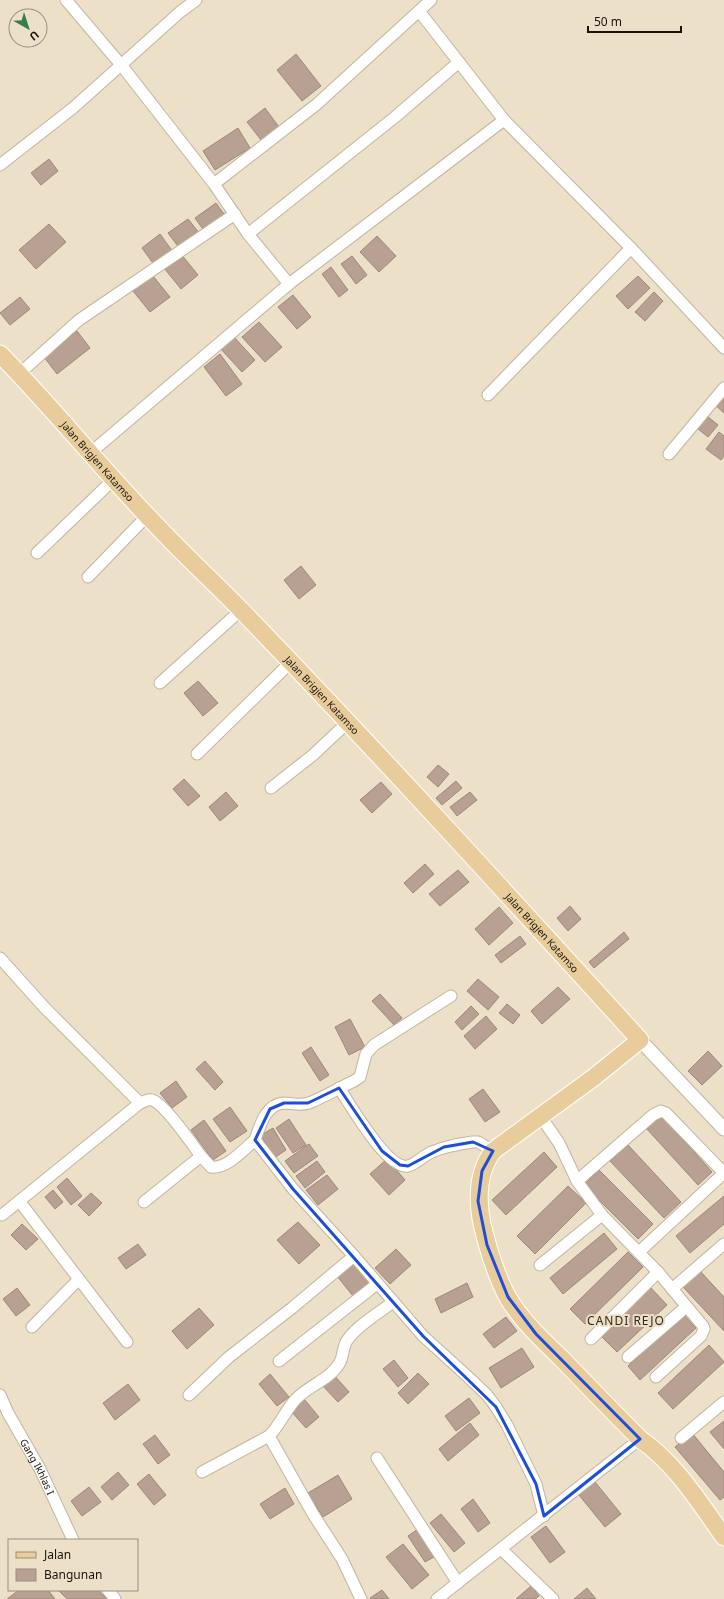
<svg xmlns="http://www.w3.org/2000/svg" width="724" height="1599" viewBox="0 0 724 1599" font-family="'Noto Sans',sans-serif">
<style>
.building{fill:#b8a192;stroke:#9e887a}
.lines{fill:none;stroke-linecap:round;stroke-linejoin:round}
.minor-casing{stroke:#c1b59e;stroke-width:13}
.tertiary-casing{stroke:#c1b59e;stroke-width:15}
.primary-casing{stroke:#fff;stroke-width:19}
.minor{stroke:#fff;stroke-width:11}
.tertiary{stroke:#fff;stroke-width:13}
.primary{stroke:#e9cc9b;stroke-width:17}
.marked{fill:none;stroke:#1d4ed8;stroke-width:3;stroke-linejoin:round}
.labels{text-anchor:middle;dominant-baseline:central;stroke-width:4;stroke-linejoin:round;paint-order:stroke}
.street-label{font-size:10px;fill:#18140b;stroke:#ece0c8}
.quarter-label{font-size:12px;letter-spacing:1px;fill:#332916;stroke:#ece0c8}
</style>
<rect width="100%" height="100%" fill="#ece0c8"/>
<path class="building" d="M 296,54 L 321,86 L 302,101 L 277,70 Z
M 265,108 L 279,127 L 261,140 L 247,122 Z
M 238,128 L 250,148 L 215,170 L 203,151 Z
M 49,159 L 58,171 L 41,185 L 31,173 Z
M 216,203 L 226,217 L 205,232 L 195,218 Z
M 188,219 L 200,234 L 180,249 L 168,233 Z
M 49,224 L 66,242 L 36,269 L 19,250 Z
M 160,234 L 173,252 L 155,266 L 142,248 Z
M 377,236 L 396,256 L 379,272 L 360,252 Z
M 181,254 L 198,275 L 181,289 L 164,268 Z
M 352,256 L 367,275 L 356,284 L 341,264 Z
M 331,267 L 348,290 L 339,297 L 322,274 Z
M 153,276 L 170,297 L 150,312 L 133,291 Z
M 638,276 L 650,288 L 628,309 L 616,296 Z
M 654,292 L 663,301 L 645,321 L 635,312 Z
M 293,295 L 311,317 L 297,329 L 278,307 Z
M 20,297 L 30,309 L 10,325 L 0,313 Z
M 259,322 L 282,347 L 265,362 L 242,337 Z
M 77,331 L 90,348 L 57,374 L 44,357 Z
M 233,336 L 255,360 L 242,372 L 220,348 Z
M 220,354 L 242,384 L 226,396 L 204,367 Z
M 724,393 L 724,413 L 713,403 Z
M 707,416 L 718,425 L 708,437 L 697,428 Z
M 719,432 L 724,436 L 724,456 L 721,460 L 706,449 Z
M 301,566 L 316,585 L 299,599 L 284,580 Z
M 198,681 L 218,703 L 203,716 L 184,693 Z
M 438,765 L 449,774 L 438,787 L 427,777 Z
M 184,779 L 200,796 L 188,806 L 173,789 Z
M 456,781 L 462,788 L 442,805 L 436,798 Z
M 381,782 L 392,794 L 372,813 L 360,800 Z
M 226,792 L 238,806 L 220,821 L 209,807 Z
M 470,792 L 477,800 L 457,816 L 450,807 Z
M 425,864 L 434,874 L 413,893 L 404,883 Z
M 458,870 L 469,882 L 440,906 L 429,894 Z
M 570,906 L 581,919 L 568,931 L 557,918 Z
M 499,907 L 513,923 L 489,945 L 475,929 Z
M 624,932 L 629,939 L 594,968 L 589,962 Z
M 520,936 L 526,944 L 501,963 L 495,955 Z
M 478,979 L 499,997 L 488,1010 L 467,991 Z
M 558,987 L 570,999 L 542,1024 L 531,1011 Z
M 380,994 L 402,1018 L 394,1025 L 372,1001 Z
M 507,1004 L 520,1015 L 513,1024 L 499,1013 Z
M 471,1006 L 479,1014 L 462,1030 L 455,1022 Z
M 486,1016 L 497,1029 L 475,1049 L 464,1036 Z
M 350,1019 L 365,1047 L 349,1055 L 335,1027 Z
M 311,1047 L 329,1075 L 320,1081 L 302,1053 Z
M 708,1051 L 722,1066 L 702,1085 L 688,1071 Z
M 205,1061 L 223,1082 L 215,1090 L 196,1069 Z
M 176,1081 L 187,1097 L 172,1108 L 160,1093 Z
M 483,1089 L 500,1112 L 485,1122 L 469,1099 Z
M 230,1107 L 247,1131 L 230,1142 L 213,1119 Z
M 660,1114 L 712,1172 L 698,1185 L 646,1128 Z
M 289,1119 L 306,1145 L 293,1153 L 276,1128 Z
M 204,1120 L 226,1151 L 213,1160 L 191,1130 Z
M 273,1128 L 286,1150 L 274,1158 L 261,1135 Z
M 309,1144 L 318,1156 L 294,1173 L 285,1161 Z
M 628,1145 L 681,1202 L 664,1218 L 610,1161 Z
M 544,1152 L 557,1167 L 506,1215 L 492,1200 Z
M 387,1159 L 405,1180 L 389,1195 L 370,1174 Z
M 317,1161 L 325,1172 L 305,1188 L 296,1176 Z
M 599,1170 L 653,1224 L 638,1239 L 584,1185 Z
M 327,1175 L 338,1189 L 318,1205 L 306,1190 Z
M 67,1178 L 82,1196 L 71,1205 L 57,1187 Z
M 568,1186 L 586,1203 L 535,1254 L 517,1236 Z
M 53,1190 L 63,1202 L 55,1209 L 45,1197 Z
M 91,1193 L 102,1203 L 89,1216 L 78,1205 Z
M 724,1196 L 724,1224 L 690,1253 L 676,1236 Z
M 298,1222 L 320,1245 L 299,1264 L 277,1240 Z
M 22,1224 L 38,1239 L 26,1250 L 11,1235 Z
M 604,1233 L 617,1249 L 563,1294 L 550,1278 Z
M 138,1244 L 146,1255 L 126,1269 L 118,1258 Z
M 396,1249 L 411,1265 L 390,1284 L 375,1268 Z
M 628,1252 L 643,1267 L 585,1324 L 570,1309 Z
M 354,1263 L 370,1282 L 353,1296 L 337,1276 Z
M 700,1271 L 724,1297 L 724,1331 L 683,1287 Z
M 467,1283 L 473,1297 L 441,1313 L 435,1299 Z
M 650,1287 L 667,1305 L 617,1352 L 600,1335 Z
M 17,1288 L 30,1305 L 16,1316 L 3,1299 Z
M 199,1308 L 214,1325 L 187,1349 L 172,1331 Z
M 683,1314 L 696,1328 L 640,1380 L 628,1366 Z
M 506,1317 L 517,1331 L 494,1348 L 483,1334 Z
M 709,1345 L 724,1362 L 673,1409 L 658,1393 Z
M 522,1348 L 534,1367 L 501,1388 L 489,1368 Z
M 394,1360 L 408,1378 L 398,1387 L 383,1369 Z
M 418,1373 L 429,1384 L 408,1404 L 398,1393 Z
M 270,1374 L 289,1397 L 277,1406 L 259,1384 Z
M 333,1374 L 349,1392 L 338,1402 L 322,1385 Z
M 128,1384 L 140,1400 L 115,1420 L 103,1403 Z
M 469,1398 L 480,1413 L 456,1431 L 445,1416 Z
M 304,1399 L 319,1417 L 306,1428 L 291,1411 Z
M 724,1421 L 724,1449 L 710,1432 Z
M 470,1423 L 479,1435 L 448,1461 L 439,1449 Z
M 692,1433 L 724,1472 L 724,1497 L 720,1500 L 675,1447 Z
M 155,1435 L 170,1455 L 158,1464 L 143,1444 Z
M 118,1472 L 129,1485 L 112,1500 L 101,1487 Z
M 149,1474 L 166,1495 L 154,1505 L 137,1484 Z
M 338,1475 L 352,1499 L 323,1517 L 308,1493 Z
M 595,1482 L 621,1514 L 605,1527 L 579,1495 Z
M 89,1487 L 101,1502 L 82,1516 L 71,1501 Z
M 285,1488 L 294,1504 L 270,1519 L 260,1504 Z
M 473,1499 L 490,1523 L 478,1532 L 461,1509 Z
M 441,1514 L 465,1543 L 454,1552 L 430,1523 Z
M 546,1526 L 565,1552 L 550,1563 L 531,1537 Z
M 421,1527 L 439,1554 L 425,1562 L 408,1536 Z
M 403,1544 L 429,1575 L 412,1589 L 386,1557 Z
M 531,1586 L 539,1596 L 535,1599 L 516,1599 Z
M 587,1588 L 596,1599 L 574,1599 Z
M 19,1590 L 48,1590 L 55,1599 L 7,1599 Z
M 58,1590 L 98,1590 L 107,1599 L 67,1599 Z
M 382,1590 L 389,1599 L 371,1599 L 370,1598 Z"/>
<g class="lines">
<defs>
<g id="minor">
<path d="M 66,0 L 122,66 L 214,184 L 248,234 L 289,284"/>
<path d="M 419,11 L 504,120"/>
<path d="M 0,165 L 73,108 L 180,12 L 196,0"/>
<path d="M 214,184 L 317,104 L 431,0"/>
<path d="M 248,234 L 395,117 L 459,62"/>
<path d="M 19,374 L 79,320 L 235,214"/>
<path d="M 488,395 L 631,248"/>
<path d="M 89,454 L 289,284 L 504,120 L 631,248 L 724,348"/>
<path d="M 669,454 L 724,388"/>
<path d="M 37,553 L 113,480"/>
<path d="M 88,577 L 147,516"/>
<path d="M 160,683 L 241,610"/>
<path d="M 197,754 L 291,662"/>
<path d="M 271,788 L 313,755 L 347,723"/>
<path d="M 0,958 L 44,1007 L 140,1103"/>
<path d="M 451,996 L 374,1045 L 366,1054 L 360,1077 L 354,1081 C 339,1088 324,1097 309,1103 C 300,1106 292,1103 284,1103 C 266,1104 260,1125 255,1140 L 293,1189 L 354,1256 L 423,1336 L 466,1375 L 487,1395 L 496,1407 L 507,1425 L 536,1484 L 544,1516"/>
<path d="M 339,1088 C 350,1104 387,1170 408,1166 C 416,1164 424,1155 432,1152 C 445,1146 459,1144 473,1142 L 478,1142 L 493,1151"/>
<path d="M 541,1117 L 559,1143 L 577,1181 L 602,1215 L 658,1272 L 703,1326 L 704,1329 L 701,1336 L 656,1377"/>
<path d="M 577,1181 L 653,1115 L 661,1111 L 666,1113 L 724,1173"/>
<path d="M 20,1202 L 127,1342"/>
<path d="M 144,1202 L 201,1156 L 211,1167 C 227,1169 243,1150 255,1140"/>
<path d="M 2,1215 L 140,1103 C 144,1102 147,1099 152,1100 C 164,1103 192,1144 201,1156"/>
<path d="M 639,1252 L 724,1173"/>
<path d="M 540,1265 L 602,1215"/>
<path d="M 672,1289 L 724,1244"/>
<path d="M 32,1327 L 79,1279"/>
<path d="M 591,1339 L 658,1272"/>
<path d="M 628,1357 L 686,1307"/>
<path d="M 279,1361 L 377,1284"/>
<path id="s1" d="M 0,1395 L 8,1413 L 40,1469 L 73,1540"/>
<path d="M 189,1395 L 229,1357 L 292,1308 L 354,1256"/>
<path d="M 681,1438 L 724,1402"/>
<path d="M 377,1458 L 458,1583"/>
<path d="M 202,1472 L 269,1436"/>
<path d="M 501,1549 L 553,1599"/>
<path d="M 108,1590 L 115,1599"/>
<path d="M 361,1599 L 342,1559 L 313,1514 L 269,1436 C 280,1425 285,1411 296,1399 C 308,1386 329,1380 339,1364 C 344,1357 342,1346 348,1339 C 358,1325 379,1313 393,1302"/>
<path d="M 437,1599 L 640,1439"/>
</g>
<path id="tertiary" d="M 640,1040 L 724,1129"/>
<g id="primary">
<path id="s2" d="M 0,354 C 55,410 104,472 159,528 C 186,557 215,583 242,611 C 378,752 509,896 640,1040 L 593,1078 L 493,1151 C 477,1173 477,1199 482,1224 C 488,1249 495,1273 507,1296 C 519,1318 543,1341 561,1358 C 587,1385 613,1412 640,1439 C 676,1464 699,1502 724,1537"/>
</g>
</defs>
<use href="#minor" class="minor-casing"/>
<use href="#tertiary" class="tertiary-casing"/>
<use href="#primary" class="primary-casing"/>
<use href="#minor" class="minor"/>
<use href="#tertiary" class="tertiary"/>
<use href="#primary" class="primary"/>
</g>
<path class="marked" d="M 339,1088 L 382,1151 L 400,1165 L 408,1166 L 444,1147 L 473,1142 L 493,1151 L 482,1171 L 478,1201 L 487,1245 L 508,1297 L 536,1334 L 640,1439 L 544,1516 L 536,1484 L 496,1407 L 423,1336 L 293,1189 L 255,1140 L 270,1109 L 284,1103 L 308,1103 Z"/>
<g class="labels">
<g class="street-label">
<text stroke="none"><textPath href="#s2" startOffset="145">Jalan Brigjen Katamso</textPath></text>
<text stroke="none"><textPath href="#s2" startOffset="469">Jalan Brigjen Katamso</textPath></text>
<text stroke="none"><textPath href="#s2" startOffset="793">Jalan Brigjen Katamso</textPath></text>
<text stroke="none"><textPath href="#s1" startOffset="81">Gang Ikhlas I</textPath></text>
</g>
<g class="quarter-label">
<text x="626" y="1320">CANDI REJO</text>
</g>
</g>
<rect x="8" y="1539" width="130" height="52" fill="#ece0c8" stroke="#978e7c"/>
<rect x="16" y="1552" width="20" height="6" fill="#e9cc9b" stroke="#978e7c"/>
<text x="44" y="1559" font-size="12" fill="#18140b">Jalan</text>
<rect x="16" y="1569" width="20" height="12" fill="#b8a192" stroke="#978e7c"/>
<text x="44" y="1579" font-size="12" fill="#18140b">Bangunan</text>
<g transform="translate(28 28) rotate(141)"><circle r="19" fill="#ece0c8" stroke="#978e7c"/>
<path d="M0-3L7 15L0 10L-7 15Z" fill="#347f4d"/>
<text y="-6" font-size="11" font-weight="bold" text-anchor="middle" fill="#18140b">U</text>
</g>
<path d="M588 26v6h93v-6" fill="none" stroke="#18140b" stroke-width="2"/>
<text x="594" y="26" font-size="12" fill="#18140b" stroke="#ece0c8" stroke-width="3" paint-order="stroke">50 m</text>
</svg>
